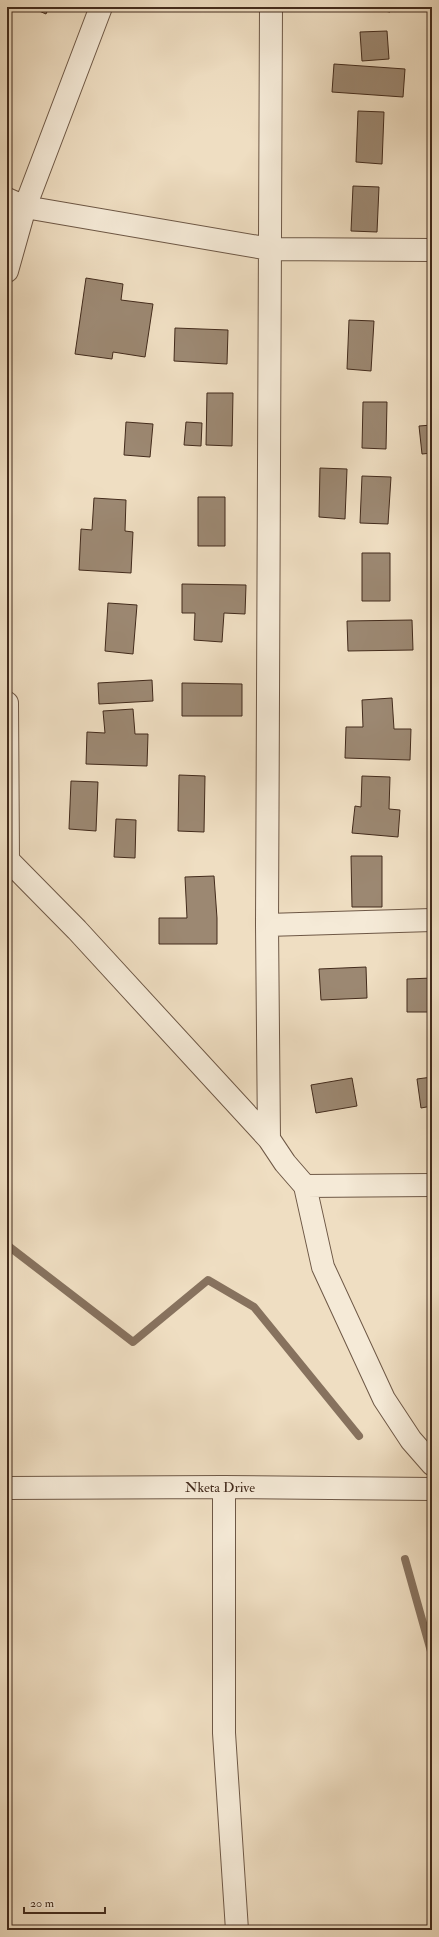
<svg xmlns="http://www.w3.org/2000/svg" width="439" height="1937" viewBox="0 0 439 1937" font-family="'IM FELL Double Pica',serif">
<style>
.lines{fill:none;stroke-linecap:round;stroke-linejoin:round}
.stream{stroke:#87725e;stroke-width:8}
.building{fill:#9c8872;stroke:#432b1c}
.minor-casing{stroke:#6e5846;stroke-width:24}
.minor{stroke:#f5ead7;stroke-width:22}
.labels{text-anchor:middle;dominant-baseline:central;stroke-width:3.5;stroke-linejoin:round;paint-order:stroke}
.street-label{font-size:14px;fill:#432b1c;stroke:#f5ead7}
</style>
<rect width="100%" height="100%" fill="#efdec2"/>
<filter id="stains"><feTurbulence type="fractalNoise" baseFrequency=".005" numOctaves="4"/><feColorMatrix values="0 0 0 0 .2 0 0 0 0 .09 0 0 0 0 .02 0 0 0 .5 -.17"/></filter>
<radialGradient id="worn" r=".72"><stop offset=".6" stop-color="#630" stop-opacity="0"/><stop offset="1" stop-color="#630" stop-opacity=".3"/></radialGradient>
<g class="lines">
<path class="stream" d="M 7,1245 L 133,1342 L 208,1280 L 254,1307 L 359,1436
M 405,1559 L 432,1655"/>
</g>
<path class="building" d="M 30,7 L 49,7 L 46,14 Z
M 359,7 L 391,7 L 390,12 Z
M 387,31 L 389,59 L 362,61 L 360,32 Z
M 334,64 L 405,69 L 403,97 L 332,92 Z
M 358,111 L 384,112 L 382,164 L 356,162 Z
M 7,119 L 11,121 L 7,130 Z
M 353,186 L 379,187 L 377,232 L 351,231 Z
M 86,278 L 123,284 L 121,300 L 153,304 L 145,357 L 113,352 L 112,359 L 75,354 Z
M 349,320 L 374,321 L 371,371 L 347,369 Z
M 175,328 L 228,330 L 227,364 L 174,361 Z
M 207,393 L 233,393 L 232,446 L 206,445 Z
M 363,402 L 387,402 L 386,449 L 362,448 Z
M 126,422 L 153,424 L 150,457 L 124,455 Z
M 186,422 L 202,423 L 201,446 L 184,445 Z
M 432,425 L 432,453 L 422,454 L 419,426 Z
M 320,468 L 347,469 L 345,519 L 319,517 Z
M 362,476 L 391,477 L 388,524 L 360,523 Z
M 198,497 L 225,497 L 225,546 L 198,546 Z
M 94,498 L 126,500 L 125,531 L 133,532 L 131,573 L 79,570 L 81,529 L 92,530 Z
M 362,553 L 390,553 L 390,601 L 362,601 Z
M 182,584 L 246,585 L 245,614 L 224,613 L 222,642 L 194,640 L 195,613 L 182,613 Z
M 108,603 L 137,605 L 133,654 L 105,651 Z
M 412,620 L 413,650 L 348,651 L 347,621 Z
M 152,680 L 153,701 L 99,704 L 98,683 Z
M 182,683 L 242,684 L 242,716 L 182,716 Z
M 392,698 L 394,729 L 411,729 L 410,760 L 345,758 L 346,727 L 363,727 L 362,700 Z
M 133,709 L 135,734 L 148,734 L 147,766 L 86,764 L 87,732 L 105,733 L 103,711 Z
M 179,775 L 205,776 L 204,832 L 178,831 Z
M 362,776 L 390,777 L 389,809 L 400,810 L 398,837 L 352,833 L 355,806 L 361,807 Z
M 71,781 L 98,782 L 96,831 L 69,829 Z
M 116,819 L 136,820 L 135,858 L 114,857 Z
M 351,856 L 382,856 L 382,907 L 352,907 Z
M 214,876 L 217,918 L 217,944 L 159,944 L 159,918 L 187,918 L 185,877 Z
M 366,967 L 367,998 L 321,1000 L 319,969 Z
M 432,978 L 432,1012 L 407,1012 L 407,979 Z
M 432,1077 L 432,1106 L 421,1108 L 417,1079 Z
M 352,1078 L 357,1106 L 316,1113 L 311,1085 Z"/>
<g class="lines">
<defs>
<path id="minor" d="M 7,199 L 25,207 L 270,249 L 432,250
M 7,271 L 25,207 L 101,7
M 7,703 L 8,859
M 7,859 L 77,930 L 269,1139 L 285,1163 L 305,1186 L 432,1185
M 267,925 L 432,920
M 269,1139 L 267,925 L 271,7
M 305,1186 L 323,1267 L 384,1399 L 411,1440 L 432,1464
M 224,1487 L 224,1733 L 237,1930
M 7,1488 L 224,1487 L 432,1489"/>
</defs>
<use href="#minor" class="minor-casing"/>
<use href="#minor" class="minor"/>
</g>
<g class="labels">
<g class="street-label">
<text x="220" y="1487">Nketa Drive</text>
</g>
</g>
<rect width="439" height="1937" fill="none" stroke="#efdec2" stroke-width="24"/>
<rect x="8" y="8" width="423" height="1921" fill="none" stroke="#432b1c" stroke-width="2"/>
<rect x="12" y="12" width="415" height="1913" fill="none" stroke="#432b1c"/>
<path d="M24 1907v6h81v-6" fill="none" stroke="#432b1c" stroke-width="2"/>
<text x="30" y="1907" font-size="12" fill="#432b1c" stroke="#f5ead7" stroke-width="3" paint-order="stroke">20 m</text>
<rect width="100%" height="100%" filter="url(#stains)"/>
<rect width="100%" height="100%" fill="url(#worn)"/>
</svg>
